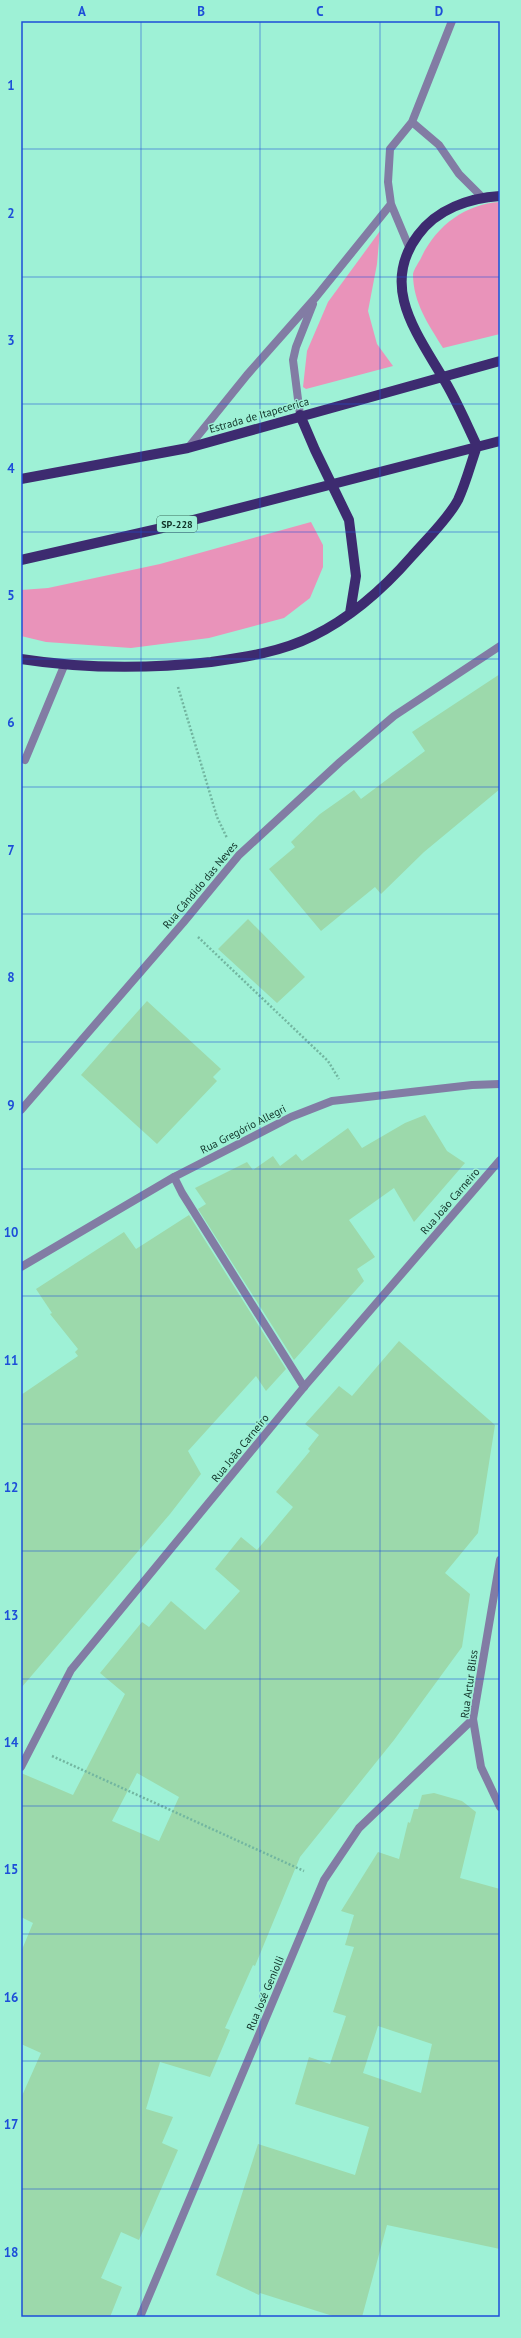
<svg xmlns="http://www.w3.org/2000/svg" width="521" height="2338" viewBox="0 0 521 2338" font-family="'PT Sans',sans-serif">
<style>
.green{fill:#e993ba}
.building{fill:#9cd9ab;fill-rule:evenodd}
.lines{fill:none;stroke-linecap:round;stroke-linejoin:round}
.path{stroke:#72b6a0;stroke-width:2.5;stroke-dasharray:2 2;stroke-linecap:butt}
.lane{stroke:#827ca4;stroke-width:8}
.street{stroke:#827ca4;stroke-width:8}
.primary{stroke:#3d2b70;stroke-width:10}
.grid{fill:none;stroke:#1d4ed8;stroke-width:1;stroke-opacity:0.55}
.labels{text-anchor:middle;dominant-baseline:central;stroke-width:3;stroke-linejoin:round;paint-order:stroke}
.shield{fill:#9ef1d6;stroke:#3b6c5d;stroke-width:1}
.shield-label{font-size:10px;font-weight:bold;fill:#103329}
.street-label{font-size:11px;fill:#103329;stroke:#9ef1d6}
.neatline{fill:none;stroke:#1d4ed8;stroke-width:1.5}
.grid-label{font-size:13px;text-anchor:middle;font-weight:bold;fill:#1d4ed8}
</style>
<rect width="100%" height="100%" fill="#9ef1d6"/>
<path class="green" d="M 500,202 L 500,334 L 443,348 C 429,325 413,303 413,274 C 414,269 419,262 421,258 C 436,226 465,204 500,202 Z
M 380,231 L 377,264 L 368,311 L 377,344 L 393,366 L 306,389 L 303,387 L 307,351 L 328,302 Z
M 311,522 L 323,545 L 323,567 L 310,598 L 284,618 L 209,638 L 131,648 L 46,642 L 21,636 L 21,590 L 48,588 L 160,564 Z"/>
<path class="building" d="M 500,674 L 500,789 L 424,852 L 381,894 L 375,887 L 321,931 L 269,869 L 295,847 L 291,842 L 320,814 L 354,790 L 361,799 L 425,751 L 412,732 Z
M 248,919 L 305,977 L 277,1003 L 218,949 Z
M 147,1001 L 221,1069 L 213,1077 L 217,1081 L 157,1144 L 81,1075 Z
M 425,1115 L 447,1151 L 465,1163 L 414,1222 L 394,1188 L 349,1220 L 375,1257 L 357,1269 L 364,1281 L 294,1360 L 198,1209 L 206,1204 L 195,1188 L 247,1162 L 253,1170 L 273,1156 L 280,1166 L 296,1154 L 302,1161 L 348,1128 L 362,1148 L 405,1123 Z
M 189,1215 L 286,1369 L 266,1391 L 256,1376 L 188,1451 L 201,1474 L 170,1514 L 21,1688 L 21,1395 L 78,1356 L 75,1352 L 78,1349 L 50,1314 L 52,1313 L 36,1289 L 124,1232 L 136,1249 Z
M 399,1341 L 495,1425 L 478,1533 L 445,1573 L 470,1594 L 462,1647 L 394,1740 L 300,1857 L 255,1966 L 253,1965 L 225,2028 L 230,2030 L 210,2077 L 160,2062 L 146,2109 L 173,2117 L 162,2143 L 178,2150 L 139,2240 L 121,2232 L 101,2278 L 122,2287 L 110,2317 L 21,2317 L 21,2098 L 41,2053 L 21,2044 L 21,1952 L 33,1923 L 21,1917 L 21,1773 L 73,1795 L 125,1694 L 100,1673 L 142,1622 L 149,1627 L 171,1601 L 205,1630 L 240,1591 L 215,1569 L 241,1537 L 257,1550 L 293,1507 L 276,1492 L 310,1451 L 308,1449 L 319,1435 L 305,1424 L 339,1386 L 352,1396 ZM 137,1773 L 179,1797 L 159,1841 L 112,1821 Z
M 434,1793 L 462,1801 L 476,1812 L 460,1878 L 500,1889 L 500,2249 L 387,2225 L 362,2317 L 336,2317 L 260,2293 L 259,2295 L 216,2275 L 258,2144 L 355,2175 L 369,2127 L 295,2104 L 309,2057 L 330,2064 L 346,2016 L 333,2012 L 354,1947 L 345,1945 L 354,1915 L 341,1911 L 378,1852 L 399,1859 L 408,1822 L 410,1823 L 414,1809 L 418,1809 L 422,1795 ZM 378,2026 L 432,2044 L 421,2093 L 363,2073 Z"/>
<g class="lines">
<path class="path" d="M 178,687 L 217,817 L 227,838
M 198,937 L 328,1061 L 339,1079
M 52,1756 L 304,1871"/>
<path class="lane" d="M 412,122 L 439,145 L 459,174 L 482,197
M 409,247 L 391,204 L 388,182 L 390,149 L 412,122 L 452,21
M 300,415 L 293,360 L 296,347 L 313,304
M 188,448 L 247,375 L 316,297 L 391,204
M 25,760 L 64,666
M 174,1177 L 182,1193 L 304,1387"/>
<path class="street" d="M 21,1110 L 183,923 L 239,855 L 340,762 L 394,716 L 500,646
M 21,1267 L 174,1177 L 291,1117 L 332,1101 L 472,1085 L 500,1084
M 500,1560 L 473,1719 L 481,1767 L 500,1807
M 21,1767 L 71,1670 L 304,1387 L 500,1160
M 140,2317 L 324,1880 L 359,1828 L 473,1719"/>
<path class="primary" d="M 300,415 L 315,450 L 349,520 L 356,576 L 350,613
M 21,479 L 188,448 L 500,361
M 21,560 L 162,528 L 500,441
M 21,659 C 85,669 147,669 211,662 C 246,657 281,652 313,636 C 350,618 385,587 412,556 C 426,540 448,519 458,500 C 466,483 471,463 477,446 C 466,423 456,399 443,378 C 416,332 380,286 418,235 C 437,209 469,198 500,196"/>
</g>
<path class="grid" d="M 141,21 L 141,2317M 260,21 L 260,2317M 380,21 L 380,2317M 21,149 L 500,149M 21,277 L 500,277M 21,404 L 500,404M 21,532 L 500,532M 21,659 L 500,659M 21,787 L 500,787M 21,914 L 500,914M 21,1042 L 500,1042M 21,1169 L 500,1169M 21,1296 L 500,1296M 21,1424 L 500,1424M 21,1551 L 500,1551M 21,1679 L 500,1679M 21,1806 L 500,1806M 21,1934 L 500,1934M 21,2061 L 500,2061M 21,2189 L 500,2189"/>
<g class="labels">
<rect class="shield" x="157" y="516" width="40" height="16" rx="3"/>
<g class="shield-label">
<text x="177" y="524">SP-228</text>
</g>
<g class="street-label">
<text transform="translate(259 415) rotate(-16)">Estrada de Itapecerica</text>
<text transform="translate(200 885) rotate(-50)">Rua Cândido das Neves</text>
<text transform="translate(243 1129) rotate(-27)">Rua Gregório Allegri</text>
<text transform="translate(450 1201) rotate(-49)">Rua João Carneiro</text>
<text transform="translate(240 1448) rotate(-51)">Rua João Carneiro</text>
<text transform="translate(469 1684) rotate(-82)">Rua Artur Bliss</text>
<text transform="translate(265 1993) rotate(-67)">Rua José Geniolli</text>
</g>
</g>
<rect width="521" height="2338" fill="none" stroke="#9ef1d6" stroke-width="44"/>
<rect x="22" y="22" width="477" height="2294" class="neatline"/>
<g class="grid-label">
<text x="82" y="16">A</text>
<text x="201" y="16">B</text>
<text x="320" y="16">C</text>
<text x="439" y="16">D</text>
<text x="11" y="90">1</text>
<text x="11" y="218">2</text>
<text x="11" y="345">3</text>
<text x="11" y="473">4</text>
<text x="11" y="600">5</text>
<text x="11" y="727">6</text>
<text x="11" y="855">7</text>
<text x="11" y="982">8</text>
<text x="11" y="1110">9</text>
<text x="11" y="1237">10</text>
<text x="11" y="1365">11</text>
<text x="11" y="1492">12</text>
<text x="11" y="1620">13</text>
<text x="11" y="1747">14</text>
<text x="11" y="1874">15</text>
<text x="11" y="2002">16</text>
<text x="11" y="2129">17</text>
<text x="11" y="2257">18</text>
</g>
</svg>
